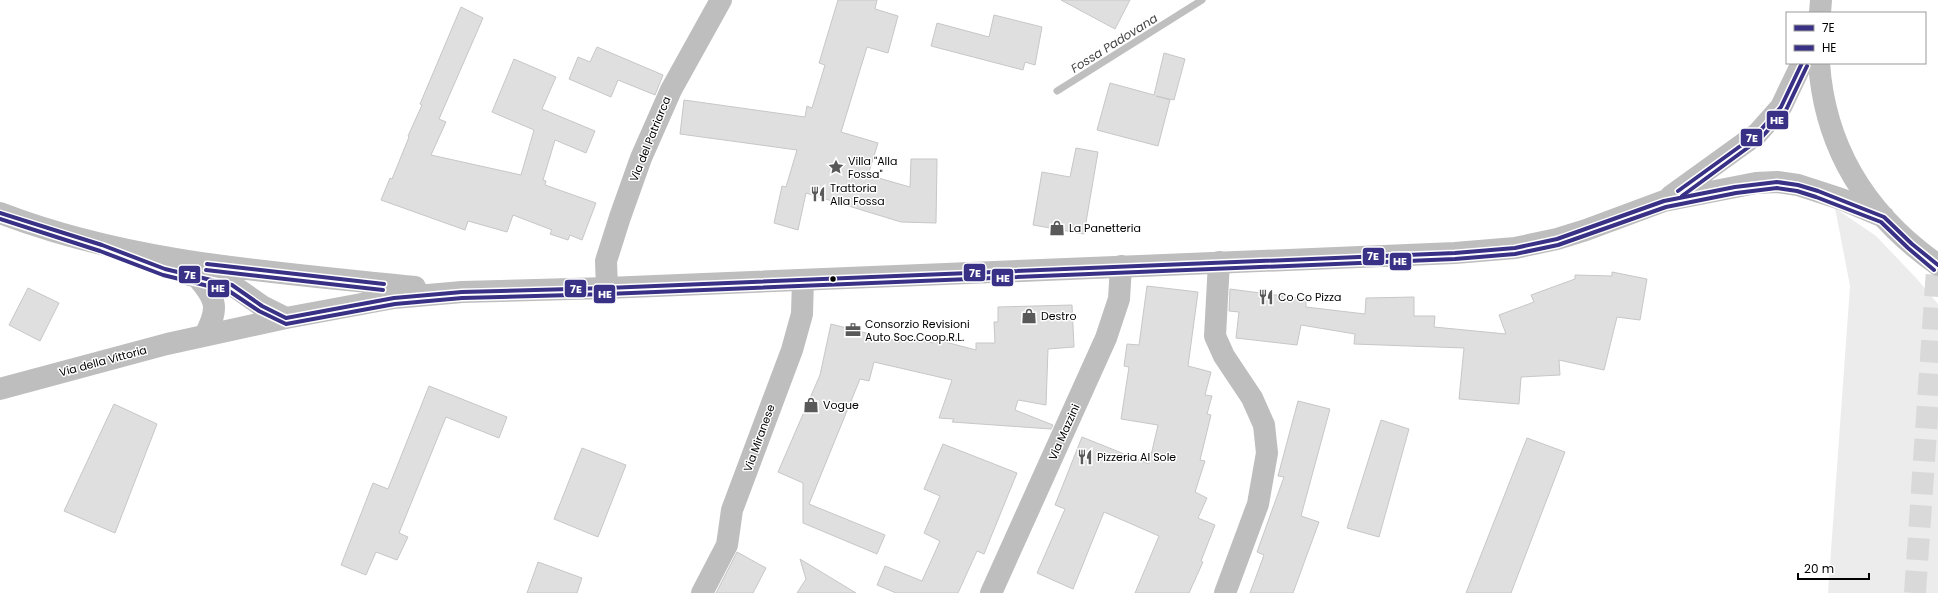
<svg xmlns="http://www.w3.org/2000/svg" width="1938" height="593" viewBox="0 0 1938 593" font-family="Poppins,sans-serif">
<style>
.green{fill:#ececec}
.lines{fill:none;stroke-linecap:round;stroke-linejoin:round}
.stream{stroke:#bfbfbf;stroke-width:7}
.building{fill:#dfdfdf;stroke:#c7c7c7}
.highway-tunnel{stroke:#d9d9d9;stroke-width:22;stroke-dasharray:22 11;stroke-linecap:butt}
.minor{stroke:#bebebe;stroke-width:22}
.major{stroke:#bebebe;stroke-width:22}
.bus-1-casing{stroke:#fff;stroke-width:7}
.bus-2-casing{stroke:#fff;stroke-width:7}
.bus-1{stroke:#393185;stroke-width:4}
.bus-2{stroke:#393185;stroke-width:4}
.bus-dot{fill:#000;stroke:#fff;stroke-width:1.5}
.labels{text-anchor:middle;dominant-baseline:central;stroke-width:3;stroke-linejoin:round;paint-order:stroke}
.street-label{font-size:11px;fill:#000;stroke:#fff}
.poi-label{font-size:11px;fill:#000;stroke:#fff;text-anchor:start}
.water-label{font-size:12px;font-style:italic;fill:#444;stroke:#fff}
.line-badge{stroke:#fff;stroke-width:1.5}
.badge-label{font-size:11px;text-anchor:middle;font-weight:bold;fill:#fff}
</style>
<rect width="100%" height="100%" fill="#fff"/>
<path class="green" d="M 1835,208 L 1876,236 L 1917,279 L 1938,304 L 1938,593 L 1828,593 L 1850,286 Z"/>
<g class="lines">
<path class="stream" d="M 1057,91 L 1202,0"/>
</g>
<path class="building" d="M 838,0 L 877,0 L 875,9 L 898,16 L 888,53 L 867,47 L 841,132 L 878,143 L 868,175 L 910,187 L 911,159 L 937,159 L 936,223 L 901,222 L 806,193 L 798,230 L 774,223 L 782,186 L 786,187 L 797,150 L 680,134 L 684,100 L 805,117 L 807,106 L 812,108 L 825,65 L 819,63 Z
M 1061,0 L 1130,0 L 1115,29 Z
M 461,7 L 483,18 L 439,119 L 446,122 L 431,155 L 521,175 L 534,130 L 492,112 L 514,59 L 556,77 L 542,109 L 595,131 L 586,153 L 555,140 L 543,180 L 546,181 L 545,185 L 596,203 L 582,240 L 570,235 L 568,240 L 550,234 L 552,230 L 513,215 L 507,232 L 468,221 L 465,230 L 381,200 L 390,178 L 392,179 L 409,137 L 408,136 L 422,105 L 420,104 Z
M 994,15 L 1042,27 L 1035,65 L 1025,62 L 1023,70 L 931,46 L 937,23 L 989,37 Z
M 597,47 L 663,75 L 655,95 L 618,80 L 611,97 L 569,79 L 578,57 L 590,62 Z
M 1164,53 L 1185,59 L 1174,100 L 1156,96 L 1170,100 L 1158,146 L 1097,130 L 1110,83 L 1154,95 Z
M 1076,148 L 1098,152 L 1084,234 L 1033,225 L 1042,172 L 1070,177 Z
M 1612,272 L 1647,279 L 1640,320 L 1617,317 L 1604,370 L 1559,360 L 1560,375 L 1521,377 L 1519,404 L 1459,399 L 1464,348 L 1354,344 L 1355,334 L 1301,325 L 1297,345 L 1236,338 L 1239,312 L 1229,311 L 1230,289 L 1306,299 L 1306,307 L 1365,314 L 1366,298 L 1414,297 L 1414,316 L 1435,316 L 1434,327 L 1506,334 L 1499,315 L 1534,302 L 1531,295 L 1575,279 L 1575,275 L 1612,276 Z
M 1147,286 L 1198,292 L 1188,366 L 1211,372 L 1205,395 L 1212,396 L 1207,414 L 1211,415 L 1200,460 L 1205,461 L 1195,492 L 1207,498 L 1198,518 L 1215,525 L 1201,561 L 1203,562 L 1189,593 L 1135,593 L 1159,536 L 1104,512 L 1073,589 L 1037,573 L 1065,509 L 1055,505 L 1082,437 L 1149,464 L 1158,425 L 1121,419 L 1129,367 L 1124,366 L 1127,344 L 1139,345 Z
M 28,288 L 59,303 L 40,341 L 9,325 Z
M 1072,305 L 1074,347 L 1048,349 L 1046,405 L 1018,400 L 1015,410 L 1053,425 L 1051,429 L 952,422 L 954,419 L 939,418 L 952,380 L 874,362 L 869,381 L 860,379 L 809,504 L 885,535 L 877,554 L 803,523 L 803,483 L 778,472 L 820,375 L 831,324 L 901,342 L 903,336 L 933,343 L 934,339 L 976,350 L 976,343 L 995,343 L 994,322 L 998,322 L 998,307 Z
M 429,386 L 507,417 L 499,438 L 446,417 L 399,533 L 408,537 L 397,560 L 376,552 L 366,575 L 341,565 L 373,483 L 388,489 Z
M 1298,401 L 1330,409 L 1301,516 L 1319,522 L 1293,593 L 1250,593 L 1264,555 L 1257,552 L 1284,477 L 1278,476 Z
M 114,404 L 157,424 L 115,533 L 64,511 Z
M 1381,420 L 1409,429 L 1379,537 L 1347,528 Z
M 1527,438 L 1565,452 L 1511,593 L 1466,593 Z
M 943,444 L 1017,473 L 984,554 L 977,551 L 958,593 L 896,593 L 877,585 L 885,566 L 922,581 L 940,541 L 924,533 L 940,496 L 924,489 Z
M 582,448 L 626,465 L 598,537 L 554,519 Z
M 737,552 L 766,568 L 753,593 L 716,593 Z
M 800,559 L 856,593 L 797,593 L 806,579 Z
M 538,562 L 582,578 L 577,593 L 527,593 Z"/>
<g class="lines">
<path class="highway-tunnel" d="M 1915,593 L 1938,255"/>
<path class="minor" d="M 1219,262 L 1215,336 L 1224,356 L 1252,398 L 1264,425 L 1267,453 L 1258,504 L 1225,593
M 607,288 L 606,261 L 620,217 L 641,158 L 671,90 L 721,0
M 702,593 L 727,545 L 732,510 L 792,350 L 802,314 L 803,280
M 991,593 L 1106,338 L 1119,299 L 1121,266"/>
<path class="major" d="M 1820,13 L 1821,0
M 1819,63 C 1825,149 1868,216 1938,265
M 1671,196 L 1757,134 L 1781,107 L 1802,63
M 0,213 C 132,264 275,272 415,287
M 190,275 L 232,285 L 262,306 L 286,318
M 197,277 C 217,300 219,308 205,335
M 0,389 L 167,344 L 286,318 L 394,298 L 462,292 L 607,288 L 1455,253 L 1515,248 L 1557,239 L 1586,230 L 1664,201 L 1756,183 L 1777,182 L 1798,185 L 1841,199 L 1884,217"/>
<defs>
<path id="bus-1" d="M 1678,191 L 1757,134 L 1781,107 L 1802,63
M 0,213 L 102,245 L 165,269 L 232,285 L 262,306 L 286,318 L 394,298 L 462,292 L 607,288 L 1455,253 L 1515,248 L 1557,239 L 1664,201 L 1735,187 L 1777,182 L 1798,185 L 1818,191 L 1884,217 L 1912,244 L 1938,265
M 207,264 L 384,284"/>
<path id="bus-2" d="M 1682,196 L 1761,138 L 1786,110 L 1807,66
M 0,219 L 100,251 L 163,275 L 229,291 L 259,311 L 286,324 L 395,304 L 462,298 L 607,294 L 1455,259 L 1515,254 L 1558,245 L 1666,207 L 1736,193 L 1777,188 L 1797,191 L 1816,197 L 1881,222 L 1908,248 L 1934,270
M 206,270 L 383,290"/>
</defs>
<use href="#bus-1" class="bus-1-casing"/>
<use href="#bus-2" class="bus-2-casing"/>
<use href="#bus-1" class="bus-1"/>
<use href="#bus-2" class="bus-2"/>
</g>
<defs>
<symbol id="sight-bare" viewBox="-9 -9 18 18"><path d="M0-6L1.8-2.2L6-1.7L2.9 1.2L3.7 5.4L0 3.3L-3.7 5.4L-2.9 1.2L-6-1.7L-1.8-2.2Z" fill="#595959" stroke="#fff" stroke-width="2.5" paint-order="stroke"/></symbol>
<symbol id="restaurant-bare" viewBox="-9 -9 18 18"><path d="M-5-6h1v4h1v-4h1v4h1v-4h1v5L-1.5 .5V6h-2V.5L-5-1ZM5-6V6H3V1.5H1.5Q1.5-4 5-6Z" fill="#595959" stroke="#fff" stroke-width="2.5" paint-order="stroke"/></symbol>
<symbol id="shop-bare" viewBox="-9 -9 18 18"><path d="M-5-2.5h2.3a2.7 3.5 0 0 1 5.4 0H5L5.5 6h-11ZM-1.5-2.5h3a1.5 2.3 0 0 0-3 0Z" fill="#595959" stroke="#fff" stroke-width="2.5" paint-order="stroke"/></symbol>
<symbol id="office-bare" viewBox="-9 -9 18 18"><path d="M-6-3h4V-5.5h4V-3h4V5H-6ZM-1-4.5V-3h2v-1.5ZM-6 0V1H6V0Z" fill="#595959" stroke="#fff" stroke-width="2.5" paint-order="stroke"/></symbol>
</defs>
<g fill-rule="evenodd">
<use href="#sight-bare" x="825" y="156" width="22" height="22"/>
<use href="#restaurant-bare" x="807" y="183" width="22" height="22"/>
<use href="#shop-bare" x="1046" y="217" width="22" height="22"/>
<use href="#restaurant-bare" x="1255" y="286" width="22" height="22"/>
<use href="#shop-bare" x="1018" y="305" width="22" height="22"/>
<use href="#office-bare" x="842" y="319" width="22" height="22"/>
<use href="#shop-bare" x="800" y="394" width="22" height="22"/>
<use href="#restaurant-bare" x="1074" y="446" width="22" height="22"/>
</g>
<circle class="bus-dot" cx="833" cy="279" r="3.5"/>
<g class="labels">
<g class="street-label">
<text transform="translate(650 139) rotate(-68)">Via del Patriarca</text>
<text transform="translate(103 361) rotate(-15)">Via della Vittoria</text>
<text transform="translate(1064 432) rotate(-66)">Via Mazzini</text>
<text transform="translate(759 438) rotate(-70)">Via Miranese</text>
</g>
<g class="poi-label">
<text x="848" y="161">Villa "Alla<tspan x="848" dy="13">Fossa"</tspan></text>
<text x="830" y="188">Trattoria<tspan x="830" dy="13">Alla Fossa</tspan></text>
<text x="1069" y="228">La Panetteria</text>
<text x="1278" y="297">Co Co Pizza</text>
<text x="1041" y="316">Destro</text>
<text x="865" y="324">Consorzio Revisioni<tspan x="865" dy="13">Auto Soc.Coop.R.L.</tspan></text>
<text x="823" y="405">Vogue</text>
<text x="1097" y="457">Pizzeria Al Sole</text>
</g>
<g class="water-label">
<text transform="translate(1114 43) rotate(-32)">Fossa Padovana</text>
</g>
</g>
<g class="line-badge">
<rect x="1766" y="110" width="23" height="20" rx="4" fill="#393185"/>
<rect x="1740" y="128" width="23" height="19" rx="4" fill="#393185"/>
<rect x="1362" y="247" width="23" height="19" rx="4" fill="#393185"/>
<rect x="1389" y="252" width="23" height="19" rx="4" fill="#393185"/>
<rect x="963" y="263" width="23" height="19" rx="4" fill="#393185"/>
<rect x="178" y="265" width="23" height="19" rx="4" fill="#393185"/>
<rect x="991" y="268" width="23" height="19" rx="4" fill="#393185"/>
<rect x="207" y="279" width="23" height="19" rx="4" fill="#393185"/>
<rect x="564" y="279" width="23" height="19" rx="4" fill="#393185"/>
<rect x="593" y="284" width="23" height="20" rx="4" fill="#393185"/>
</g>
<g class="badge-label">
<text x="1777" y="124">HE</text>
<text x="1752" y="142">7E</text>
<text x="1373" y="260">7E</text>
<text x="1400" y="265">HE</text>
<text x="975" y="277">7E</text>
<text x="190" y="279">7E</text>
<text x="1003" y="282">HE</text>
<text x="218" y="292">HE</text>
<text x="576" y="293">7E</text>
<text x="605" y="298">HE</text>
</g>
<rect x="1786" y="12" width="140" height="52" fill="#ffffff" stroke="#999999"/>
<rect x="1794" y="25" width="20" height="6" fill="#393185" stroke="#999999"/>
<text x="1822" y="32" font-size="12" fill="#000000">7E</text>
<rect x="1794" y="45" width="20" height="6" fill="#393185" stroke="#999999"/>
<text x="1822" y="52" font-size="12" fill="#000000">HE</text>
<path d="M1798 573v6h71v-6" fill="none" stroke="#000000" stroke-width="2"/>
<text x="1804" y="573" font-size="12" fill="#000000" stroke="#ffffff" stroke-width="3" paint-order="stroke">20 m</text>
</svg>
